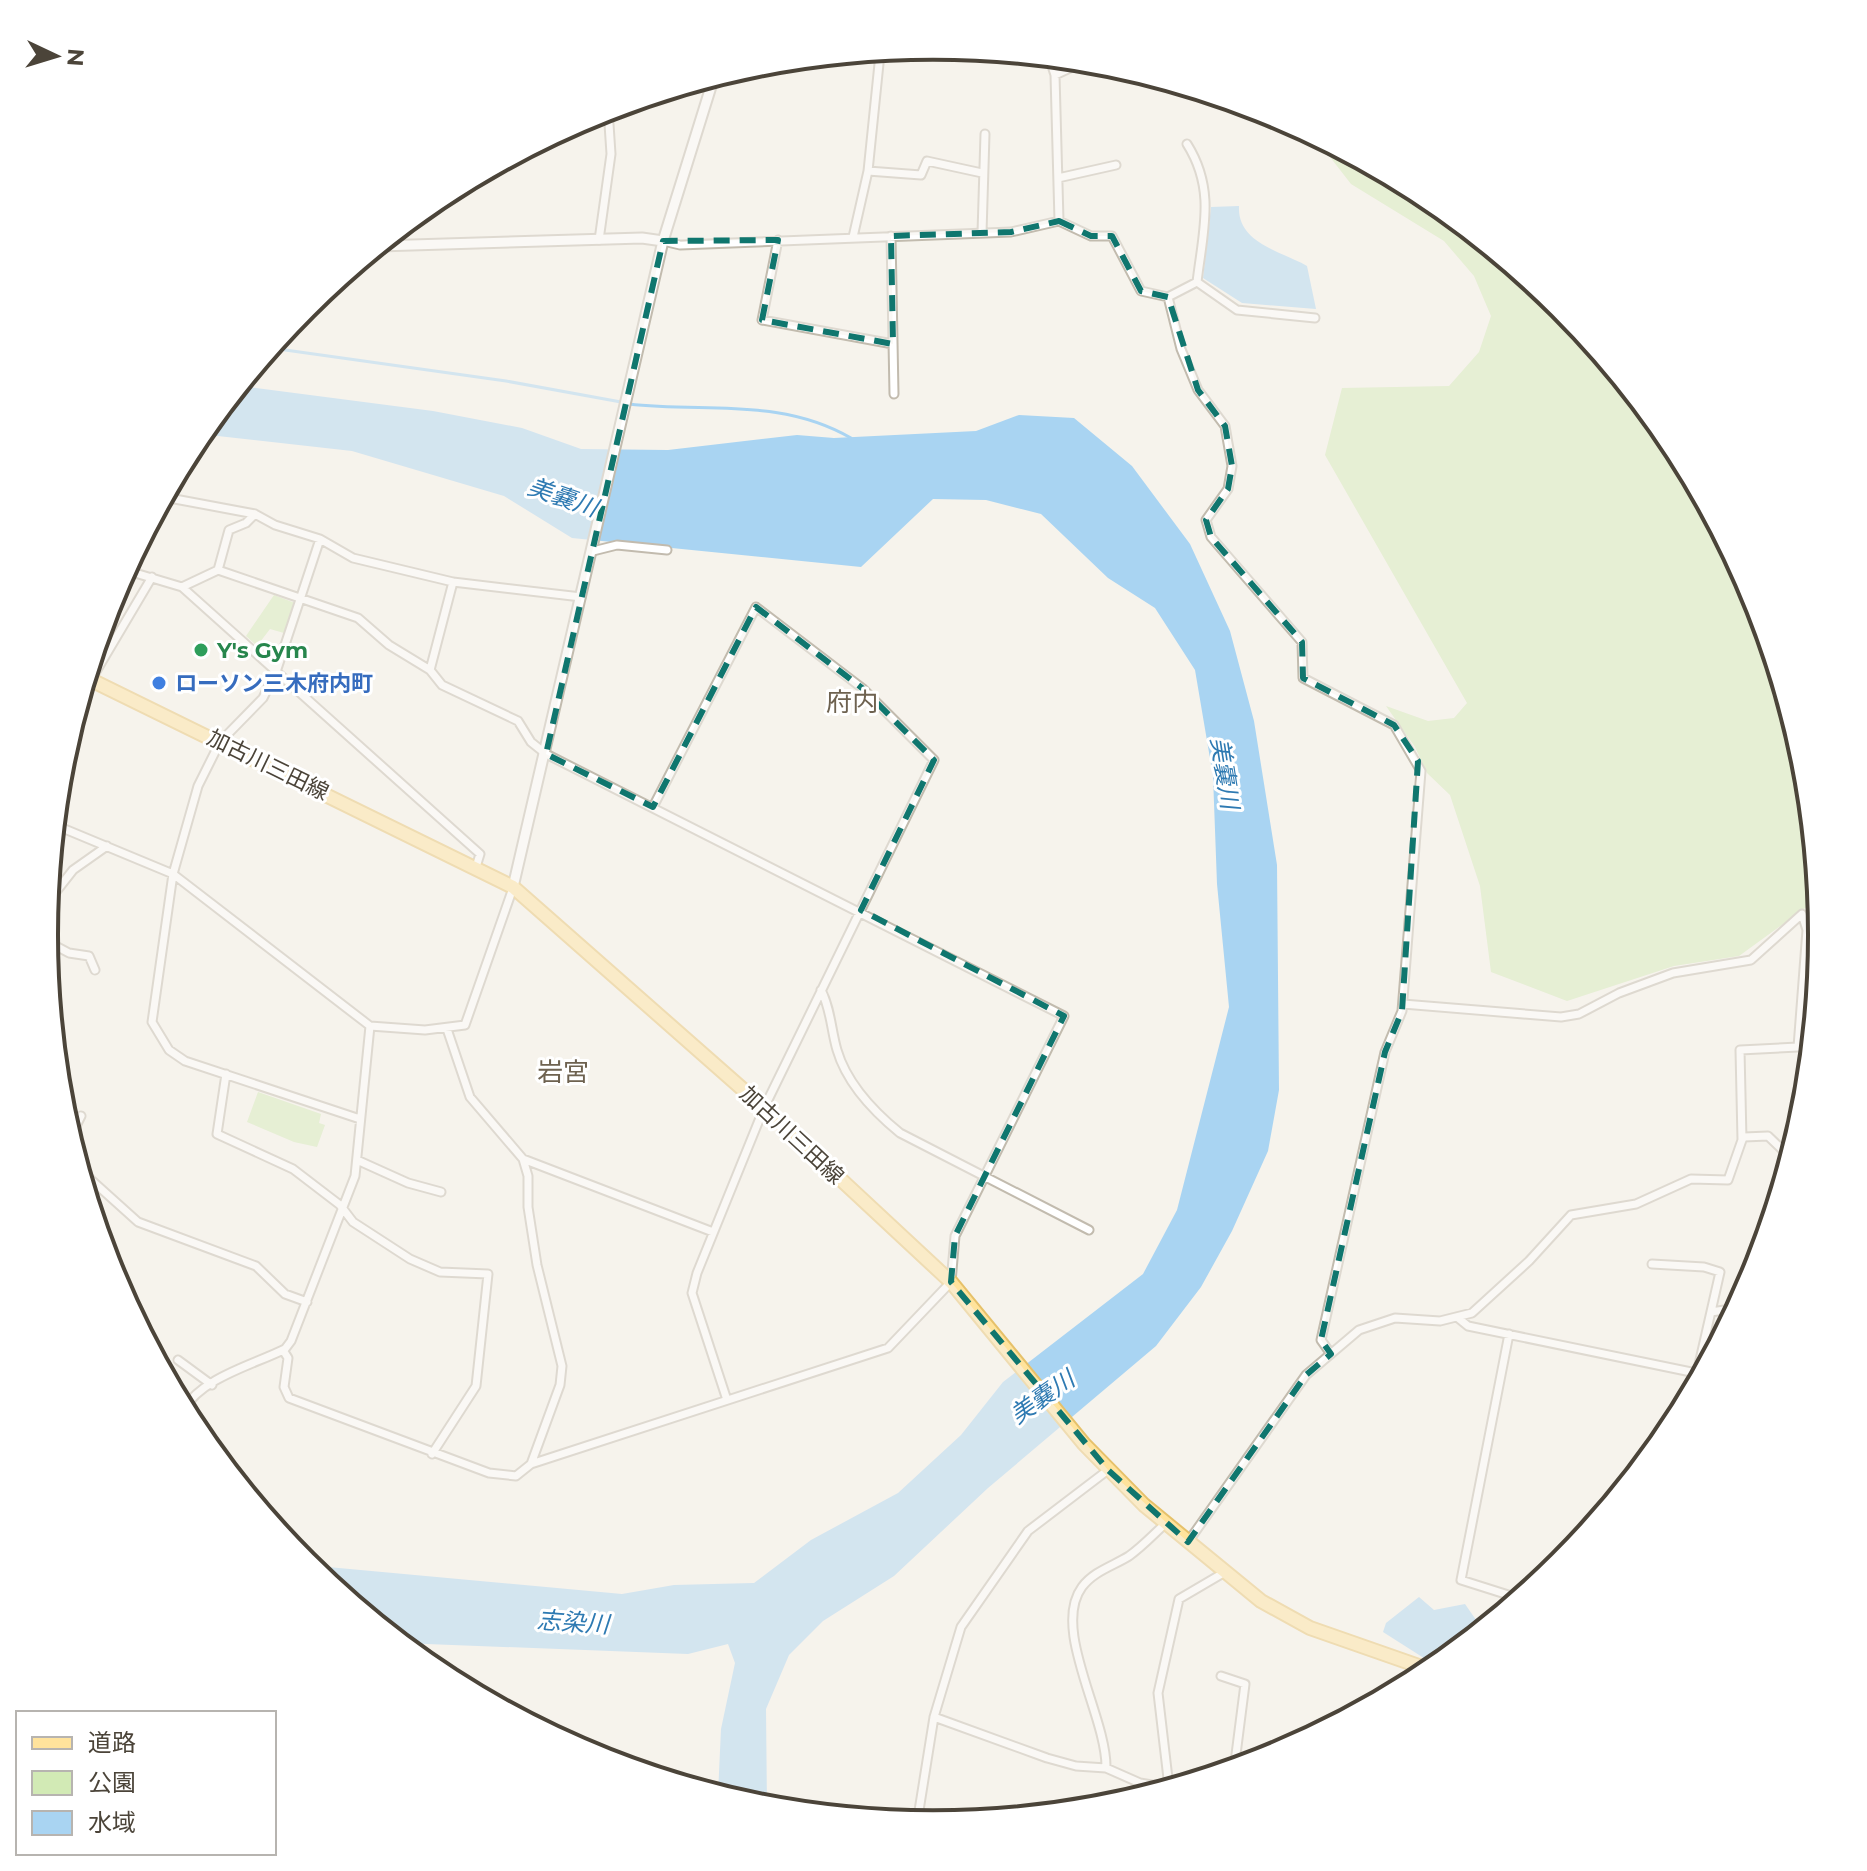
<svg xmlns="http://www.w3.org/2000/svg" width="1867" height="1871" viewBox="0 0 1867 1871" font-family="Montserrat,'Noto Sans JP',sans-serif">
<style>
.green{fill:#d2eab5}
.water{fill:#a9d4f2}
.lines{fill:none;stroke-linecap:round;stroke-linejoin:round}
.stream{stroke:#a9d4f2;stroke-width:3}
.minor-casing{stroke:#c2bbae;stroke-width:11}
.tertiary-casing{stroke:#c2bbae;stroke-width:13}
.primary-casing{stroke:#e6c16a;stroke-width:16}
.minor{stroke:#fff;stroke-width:7}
.tertiary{stroke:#fff;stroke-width:9}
.primary{stroke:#ffe39c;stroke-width:12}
.marked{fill:none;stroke:#0f766e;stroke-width:6;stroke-dasharray:16 10;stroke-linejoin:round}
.leisure-dot{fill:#2e9e5b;stroke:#fff;stroke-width:3}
.shop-dot{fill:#3f7fe0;stroke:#fff;stroke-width:3}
.labels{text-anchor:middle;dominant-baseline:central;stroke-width:6;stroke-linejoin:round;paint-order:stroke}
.leisure-label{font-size:22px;font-weight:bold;fill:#27864d;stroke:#fff;text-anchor:start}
.shop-label{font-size:22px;font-weight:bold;fill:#366cbe;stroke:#fff;text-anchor:start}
.street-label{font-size:22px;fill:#4b4439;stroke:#fff}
.water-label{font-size:24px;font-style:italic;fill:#2e7ab2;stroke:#fff}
.quarter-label{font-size:26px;fill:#6e6250;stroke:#fff}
.rim{fill:none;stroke:#4b4439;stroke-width:4}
</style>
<rect width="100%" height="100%" fill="#f6f3ec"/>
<path class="green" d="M 1338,148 L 1428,196 L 1563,307 L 1673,442 L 1755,596 L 1806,762 L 1819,898 L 1739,956 L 1674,966 L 1567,1001 L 1491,972 L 1480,886 L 1450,795 L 1427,773 L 1415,747 L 1386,706 L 1428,721 L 1454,718 L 1467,703 L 1325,455 L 1342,388 L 1449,386 L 1479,352 L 1491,316 L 1474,276 L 1444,241 L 1351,184 L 1330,157 Z
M 274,595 L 295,603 L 284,633 L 270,629 L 257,646 L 246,636 Z
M 258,1092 L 321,1114 L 319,1123 L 325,1125 L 317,1147 L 294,1142 L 247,1122 Z"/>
<path class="water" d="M 1239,206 C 1237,243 1281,251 1307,266 L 1316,309 L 1242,303 L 1203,278 L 1211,207 Z
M 240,386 L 433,411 L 522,428 L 581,449 L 668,450 L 797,435 L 834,438 L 976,431 L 1019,415 L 1074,418 L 1132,466 L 1190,544 L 1230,631 L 1254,721 L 1277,865 L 1279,1090 L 1268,1151 L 1232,1231 L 1201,1287 L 1156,1346 L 988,1488 L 894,1576 L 823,1621 L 789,1655 L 766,1709 L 767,1809 L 718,1795 L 721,1729 L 735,1663 L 728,1644 L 688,1654 L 401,1643 L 306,1565 L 622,1594 L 674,1585 L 754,1583 L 811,1540 L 898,1493 L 961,1435 L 1003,1382 L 1143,1274 L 1177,1210 L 1229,1007 L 1217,884 L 1213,776 L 1195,670 L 1155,608 L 1108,578 L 1041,514 L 986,500 L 933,499 L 861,567 L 572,538 L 504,496 L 352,451 L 200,434 Z
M 1419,1597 L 1434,1610 L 1465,1604 L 1483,1630 L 1438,1667 L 1383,1632 L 1386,1623 Z"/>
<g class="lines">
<path class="stream" d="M 271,348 L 506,381 L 621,402
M 629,404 C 706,413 780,397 851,438"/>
<defs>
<path id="minor" d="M 855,54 L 922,53 L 946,47
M 1049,57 L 1055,75 L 1059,221
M 1055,75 L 1085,61
M 1187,144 C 1216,190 1203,231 1197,282 L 1237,310 L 1315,318
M 868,171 L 921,175 L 927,161 L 982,173
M 1058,178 L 1116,165
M 982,233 L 985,134
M 891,236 L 894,394
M 853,237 L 868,171 L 880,54
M 599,240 L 611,154 L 608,109
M 778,240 L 762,320 L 893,344
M 663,241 L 680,245 L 1011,232 L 1059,221 L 1091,236 L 1112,236 L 1141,291 L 1168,297 L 1197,282
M 1168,297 L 1181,349 L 1198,390 L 1225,426 L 1232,466 L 1228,489 L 1206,520 L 1211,537 L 1302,642 L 1303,678 L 1394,725 L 1421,771 L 1402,1011 L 1385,1052 L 1321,1340 L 1331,1354
M 164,497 L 255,514 L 275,525 L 320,539 L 353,558 L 453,582 L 581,597
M 320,539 L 277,669 L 263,698 L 220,742 L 198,786 L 173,874 L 152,1022 L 169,1050 L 185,1061 L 360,1119
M 593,551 L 617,545 L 667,550
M 125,570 L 182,587 L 480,854 L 476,867
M 218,570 L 229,530 L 246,523 L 255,514
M 182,587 L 218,570 L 358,618 L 389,645 L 430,670 L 442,685 L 518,721 L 531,742 L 546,754 L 1064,1016 L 955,1236 L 951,1282 L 888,1348 L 531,1464 L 516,1476 L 489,1473 L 289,1398 L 284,1387 L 288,1358 L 283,1350
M 430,670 L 453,582
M 91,680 L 152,577
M 653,807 L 756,607 L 862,688 L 934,760 L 764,1108 L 697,1273 L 692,1293 L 727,1400
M 55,825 L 173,874 L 370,1026 L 425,1030 L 465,1025 L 513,888
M 1807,930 L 1823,931
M 95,970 L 89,956 L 69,953 L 54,945 L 51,898 L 73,870 L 107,846
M 821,990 C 831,1009 831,1030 837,1050 C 847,1084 873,1111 900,1133 L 1089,1230
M 447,1029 L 470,1097 L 523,1159 L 528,1176 L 528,1207 L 537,1265 L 562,1366 L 560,1385 L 531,1464
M 226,1074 L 217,1134 L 293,1169 L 340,1205 L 353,1222 L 410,1259 L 440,1272 L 488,1274 L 476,1386 L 432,1454
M 70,1138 L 81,1116
M 1742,1140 L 1744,1137 L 1768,1136 L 1791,1158
M 523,1159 L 713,1232
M 357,1160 L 408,1183 L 441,1192
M 78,1163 L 88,1177 L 138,1222 L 256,1266 L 285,1294 L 307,1302
M 1652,1264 L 1704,1267 L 1720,1272 L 1692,1395
M 1711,1312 L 1738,1308
M 1457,1317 L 1468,1326 L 1696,1373
M 1509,1334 L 1461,1580 L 1521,1599
M 178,1360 L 212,1385
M 183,1410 C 203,1377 253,1365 285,1349 L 291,1341 L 355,1176 L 370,1026
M 1188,1542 L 1306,1375 L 1359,1330 L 1395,1318 L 1440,1321 L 1472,1313 L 1529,1261 L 1571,1215 L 1636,1204 L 1691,1179 L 1728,1180 L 1742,1140 L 1740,1050 L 1798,1047 L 1807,930 L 1802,914 L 1751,960 L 1673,973 L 1619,993 L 1579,1014 L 1561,1017 L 1403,1004
M 1221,1676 L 1245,1684 L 1234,1770
M 934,1717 L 1047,1758 L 1076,1766 L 1106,1768 L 1140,1783 L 1171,1788
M 1106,1768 C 1107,1717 1051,1629 1082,1587 C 1094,1571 1113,1566 1129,1556 C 1142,1547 1154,1534 1166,1523
M 1169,1787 L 1158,1693 L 1179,1599 L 1225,1572
M 917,1823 L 934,1717 L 961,1627 L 1028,1531 L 1108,1470"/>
<path id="tertiary" d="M 379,246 L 642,238 L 663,241
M 513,887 L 663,241 L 714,77"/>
<path id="primary" d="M 87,678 L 513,887 L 764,1108 L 951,1282 L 1084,1444 L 1144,1505 L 1261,1601 L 1310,1628 L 1433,1671"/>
</defs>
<use href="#minor" class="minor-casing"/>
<use href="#tertiary" class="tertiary-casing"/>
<use href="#primary" class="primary-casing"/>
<use href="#minor" class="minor"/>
<use href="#tertiary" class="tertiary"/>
<use href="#primary" class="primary"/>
</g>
<path d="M0 0H1867V1871H0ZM 1059,221 L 1091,236 L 1112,236 L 1141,291 L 1168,297 L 1198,390 L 1225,426 L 1232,466 L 1228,489 L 1206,520 L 1211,537 L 1302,642 L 1303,678 L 1394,725 L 1418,761 L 1402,1011 L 1385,1052 L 1321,1340 L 1331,1354 L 1306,1375 L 1188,1542 L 1108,1470 L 951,1282 L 955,1236 L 1064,1016 L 861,910 L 934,760 L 862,688 L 756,607 L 653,807 L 546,754 L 663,241 L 778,240 L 762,320 L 893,344 L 891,236 L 1011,232 Z" fill="#f6f3ec" fill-opacity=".55" fill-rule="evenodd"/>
<path class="marked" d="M 1059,221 L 1091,236 L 1112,236 L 1141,291 L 1168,297 L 1198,390 L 1225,426 L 1232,466 L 1228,489 L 1206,520 L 1211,537 L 1302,642 L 1303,678 L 1394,725 L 1418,761 L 1402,1011 L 1385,1052 L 1321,1340 L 1331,1354 L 1306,1375 L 1188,1542 L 1108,1470 L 951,1282 L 955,1236 L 1064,1016 L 861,910 L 934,760 L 862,688 L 756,607 L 653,807 L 546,754 L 663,241 L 778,240 L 762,320 L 893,344 L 891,236 L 1011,232 Z"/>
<circle class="leisure-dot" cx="201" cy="650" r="8"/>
<circle class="shop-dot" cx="159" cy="683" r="8"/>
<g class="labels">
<g class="leisure-label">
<text x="217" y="650">Y's Gym</text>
</g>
<g class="shop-label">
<text x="175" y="683">ローソン三木府内町</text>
</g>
<g class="street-label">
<text transform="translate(268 765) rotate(26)">加古川三田線</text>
<text transform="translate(792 1135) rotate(43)">加古川三田線</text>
</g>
<g class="water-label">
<text transform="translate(563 497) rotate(19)">美嚢川</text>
<text transform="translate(1225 773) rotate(81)">美嚢川</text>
<text transform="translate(1042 1397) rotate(-35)">美嚢川</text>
<text transform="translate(573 1622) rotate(4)">志染川</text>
</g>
<g class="quarter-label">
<text x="852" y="702">府内</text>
<text x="563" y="1072">岩宮</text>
</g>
</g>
<path d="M0 0H1867V1871H0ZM58 935a875 875 0 1 1 1750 0a875 875 0 1 1-1750 0Z" fill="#fff" fill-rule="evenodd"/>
<path class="rim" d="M58 935a875 875 0 1 1 1750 0a875 875 0 1 1-1750 0Z"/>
<rect x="16" y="1711" width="260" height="144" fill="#ffffff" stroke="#b7b4b0" stroke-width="2"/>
<rect x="32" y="1737" width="40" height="12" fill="#ffe39c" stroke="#b7b4b0" stroke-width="2"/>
<text x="88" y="1751" font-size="24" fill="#4b4439">道路</text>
<rect x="32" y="1771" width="40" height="24" fill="#d2eab5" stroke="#b7b4b0" stroke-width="2"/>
<text x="88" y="1791" font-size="24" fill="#4b4439">公園</text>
<rect x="32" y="1811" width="40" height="24" fill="#a9d4f2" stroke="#b7b4b0" stroke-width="2"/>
<text x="88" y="1831" font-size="24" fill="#4b4439">水域</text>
<g transform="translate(56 56) rotate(94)" stroke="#ffffff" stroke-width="6" paint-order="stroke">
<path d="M0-6L14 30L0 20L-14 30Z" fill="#4b4439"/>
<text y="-12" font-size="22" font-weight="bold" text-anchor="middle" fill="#4b4439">N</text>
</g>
</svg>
